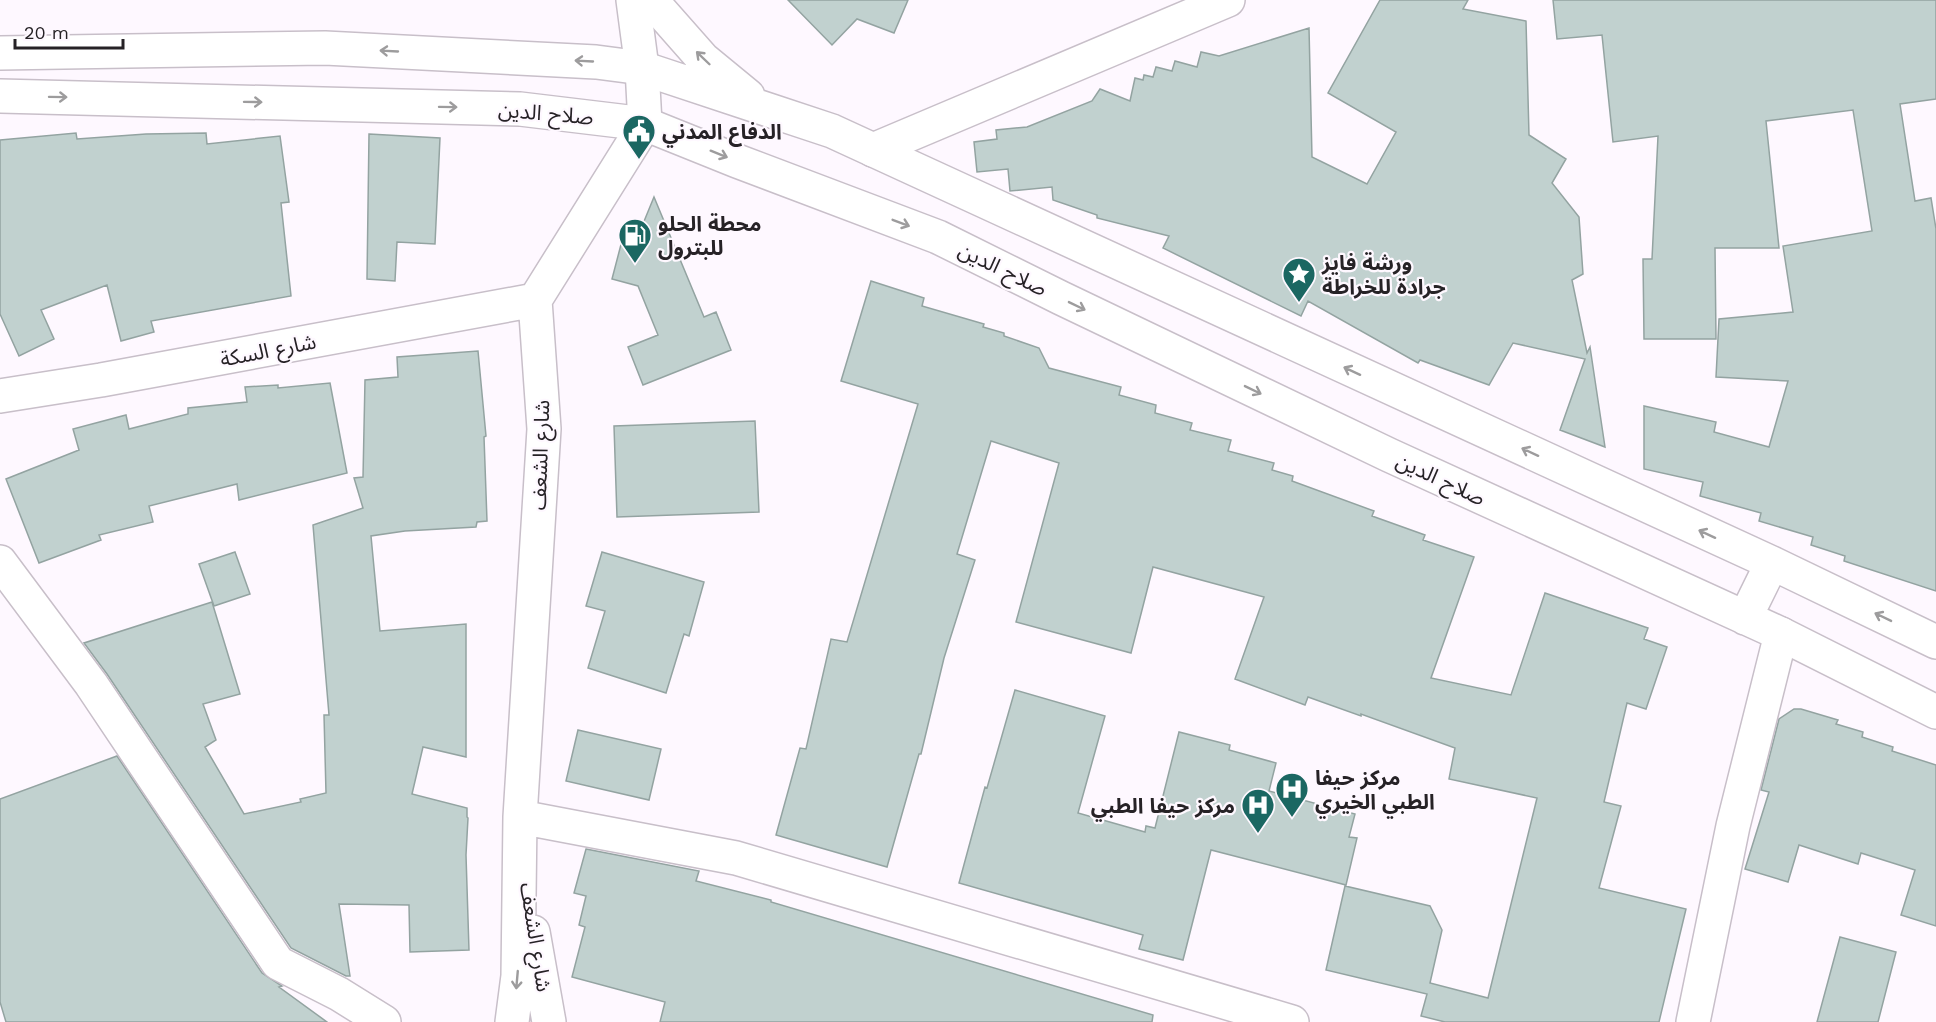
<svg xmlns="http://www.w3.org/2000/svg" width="1936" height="1022" viewBox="0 0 1936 1022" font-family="'Work Sans','Noto Sans Arabic',sans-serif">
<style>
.building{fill:#c1d1cf;stroke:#93a3a1;stroke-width:1.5}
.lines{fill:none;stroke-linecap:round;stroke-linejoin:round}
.minor-casing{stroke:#c8bfc9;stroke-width:36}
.highway-casing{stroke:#c8bfc9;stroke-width:36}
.minor{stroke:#fff;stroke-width:33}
.highway{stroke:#fff;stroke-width:33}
.oneway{stroke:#9d9c9d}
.labels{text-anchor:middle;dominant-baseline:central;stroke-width:4.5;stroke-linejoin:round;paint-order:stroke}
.street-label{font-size:21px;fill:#262226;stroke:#fef8ff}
.poi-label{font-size:21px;font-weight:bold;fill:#262226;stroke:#fef8ff;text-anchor:start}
</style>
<rect width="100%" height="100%" fill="#fef8ff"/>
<path class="building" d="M 788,0 L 908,0 L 894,33 L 857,19 L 832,45 Z
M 1380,0 L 1468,0 L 1463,9 L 1526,21 L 1529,135 L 1566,159 L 1552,183 L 1579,217 L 1583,274 L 1572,280 L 1587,353 L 1590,347 L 1605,447 L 1560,430 L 1585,359 L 1513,343 L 1489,385 L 1420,360 L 1418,363 L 1308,301 L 1301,316 L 1163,248 L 1169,236 L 1097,218 L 1097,215 L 1053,200 L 1052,187 L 1010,191 L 1008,169 L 977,172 L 974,142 L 997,139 L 996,130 L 1027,127 L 1092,101 L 1100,89 L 1130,101 L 1135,78 L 1143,80 L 1144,75 L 1153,77 L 1156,67 L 1172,71 L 1175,61 L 1197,67 L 1201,52 L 1219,56 L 1309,28 L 1312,157 L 1367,184 L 1396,132 L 1328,93 Z
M 1553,0 L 1936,0 L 1936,99 L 1900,104 L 1915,201 L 1931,198 L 1936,229 L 1936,591 L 1844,561 L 1845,556 L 1811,545 L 1813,537 L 1759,521 L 1761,513 L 1700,496 L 1703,482 L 1644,469 L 1644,406 L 1716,422 L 1714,432 L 1769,447 L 1788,381 L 1716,377 L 1719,319 L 1793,312 L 1783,246 L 1872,231 L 1853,110 L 1766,121 L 1779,248 L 1715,248 L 1716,339 L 1644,339 L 1643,259 L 1652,259 L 1658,136 L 1613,142 L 1602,35 L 1557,39 Z
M 76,133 L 77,139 L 146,134 L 206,133 L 207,144 L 280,136 L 289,202 L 281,203 L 291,296 L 151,321 L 154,332 L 121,341 L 107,285 L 41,310 L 54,339 L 19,356 L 0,314 L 0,140 Z
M 369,134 L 440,138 L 435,244 L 397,242 L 395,281 L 367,279 Z
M 654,197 L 704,317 L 716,312 L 731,350 L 643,385 L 628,347 L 658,335 L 638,286 L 612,279 L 624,233 L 638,236 Z
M 871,281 L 924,298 L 922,306 L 984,324 L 983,327 L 1004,333 L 1004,336 L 1039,348 L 1049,368 L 1121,387 L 1119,395 L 1156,405 L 1155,413 L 1192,423 L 1190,430 L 1231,440 L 1228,451 L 1274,463 L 1272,470 L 1293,476 L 1292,481 L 1374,511 L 1372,516 L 1425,535 L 1423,540 L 1474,557 L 1431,678 L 1511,695 L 1545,593 L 1648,628 L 1644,639 L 1667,647 L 1646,709 L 1627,703 L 1604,802 L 1621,806 L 1599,888 L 1686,909 L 1659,1022 L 1445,1022 L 1421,1016 L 1427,994 L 1326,970 L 1345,886 L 1430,906 L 1442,930 L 1430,983 L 1488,998 L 1537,798 L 1449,779 L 1455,748 L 1361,714 L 1361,716 L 1308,697 L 1305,705 L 1235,679 L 1264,597 L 1153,567 L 1131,653 L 1016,622 L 1059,463 L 991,441 L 957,554 L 975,560 L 944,658 L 921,754 L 919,754 L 887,867 L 776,835 L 800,748 L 806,749 L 831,639 L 847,642 L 918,404 L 841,381 Z
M 478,351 L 486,436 L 484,437 L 487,521 L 477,522 L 476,527 L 405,531 L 371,536 L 380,631 L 466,624 L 466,757 L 423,747 L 412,794 L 467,808 L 467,817 L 468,818 L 466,855 L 469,950 L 410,952 L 409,905 L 339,904 L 350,976 L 346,976 L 291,948 L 107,674 L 84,643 L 212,602 L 240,694 L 203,704 L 216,740 L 205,747 L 244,814 L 301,802 L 300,799 L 326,793 L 324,715 L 329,715 L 313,525 L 363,508 L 354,478 L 363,477 L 365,380 L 398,377 L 397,357 Z
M 330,383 L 347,473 L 239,500 L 237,484 L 149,506 L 153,522 L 99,535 L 101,540 L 39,563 L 6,479 L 79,450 L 73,429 L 126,415 L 129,429 L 188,414 L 188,408 L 247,402 L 245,387 L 278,385 L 278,388 Z
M 755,421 L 759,512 L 617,517 L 614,426 Z
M 235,552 L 250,594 L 214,606 L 199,564 Z
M 602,552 L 704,582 L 689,636 L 684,634 L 666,693 L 588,668 L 605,611 L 586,606 Z
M 1015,690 L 1105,716 L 1078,813 L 1145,832 L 1146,826 L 1155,828 L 1179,732 L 1230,745 L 1229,750 L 1276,763 L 1269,791 L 1355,814 L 1349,837 L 1357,838 L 1346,885 L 1211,850 L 1183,960 L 1139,949 L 1143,935 L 959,883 L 985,787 L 987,788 Z
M 1794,709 L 1801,709 L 1838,720 L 1836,724 L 1863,732 L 1862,737 L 1893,747 L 1892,751 L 1936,765 L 1936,926 L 1901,915 L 1915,870 L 1861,853 L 1858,864 L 1799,845 L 1788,882 L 1745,869 L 1769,792 L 1761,790 L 1779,719 Z
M 578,730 L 661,749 L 649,800 L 566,781 Z
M 117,756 L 262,973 L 282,986 L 279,987 L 327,1022 L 6,1022 L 0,1002 L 0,799 Z
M 586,849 L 699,871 L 696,881 L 771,900 L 771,902 L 1153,1015 L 1152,1022 L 660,1022 L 665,1002 L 572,977 L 585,927 L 579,925 L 586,896 L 574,893 Z
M 1840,937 L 1896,952 L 1878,1022 L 1817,1022 Z"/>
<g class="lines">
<defs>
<path id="minor" d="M 873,150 L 1228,0
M 0,396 L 101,380 L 535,300
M 0,562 L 91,684 L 278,963 L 339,994 L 384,1022
M 520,817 L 736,858 L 1292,1022
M 533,932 L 549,1022
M 512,1022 L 518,976 L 520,817 L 544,429 L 535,300 L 645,124 L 642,68 L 633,0
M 1693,1022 L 1733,826 L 1781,634"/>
<path id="highway" d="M 651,0 L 703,59 L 748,96
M 0,53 L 325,48 L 596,62 L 642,68 L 832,131 L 1772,563 L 1936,642
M 0,96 L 520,109 L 645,124 L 737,161 L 938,237 L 1061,298 L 1389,455 L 1781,634 L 1936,712
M 1745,618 L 1772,563"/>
</defs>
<use href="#minor" class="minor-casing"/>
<use href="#highway" class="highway-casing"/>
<use href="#minor" class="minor"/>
<use href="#highway" class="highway"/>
</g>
<defs><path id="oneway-shaft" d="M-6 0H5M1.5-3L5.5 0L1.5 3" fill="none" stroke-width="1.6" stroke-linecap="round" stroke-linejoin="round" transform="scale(1.5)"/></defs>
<g class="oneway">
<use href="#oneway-shaft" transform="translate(389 51) rotate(-177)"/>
<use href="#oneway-shaft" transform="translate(703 58) rotate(-136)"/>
<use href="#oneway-shaft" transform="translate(584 61) rotate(-177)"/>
<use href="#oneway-shaft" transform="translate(58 97) rotate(1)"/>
<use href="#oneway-shaft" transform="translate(253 102) rotate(1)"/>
<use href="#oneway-shaft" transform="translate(448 107) rotate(1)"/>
<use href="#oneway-shaft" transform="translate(719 154) rotate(22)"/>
<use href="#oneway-shaft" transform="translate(901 223) rotate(21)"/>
<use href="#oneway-shaft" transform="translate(1077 306) rotate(26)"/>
<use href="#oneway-shaft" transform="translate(1352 371) rotate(-155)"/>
<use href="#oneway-shaft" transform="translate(1253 390) rotate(26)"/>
<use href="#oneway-shaft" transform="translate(1530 452) rotate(-155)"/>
<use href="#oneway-shaft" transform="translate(1707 534) rotate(-155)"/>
<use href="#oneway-shaft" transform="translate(1883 617) rotate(-154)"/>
<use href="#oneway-shaft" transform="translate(517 980) rotate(95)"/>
</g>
<defs>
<symbol id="civic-pin" viewBox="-11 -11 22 30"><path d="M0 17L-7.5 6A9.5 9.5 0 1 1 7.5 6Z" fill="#1b6762" stroke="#fef8ff"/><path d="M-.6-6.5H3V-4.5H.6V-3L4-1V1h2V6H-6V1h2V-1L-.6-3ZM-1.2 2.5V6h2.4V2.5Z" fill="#fff"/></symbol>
<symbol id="fuel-pin" viewBox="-11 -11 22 30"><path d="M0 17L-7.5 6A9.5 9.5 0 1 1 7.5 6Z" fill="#1b6762" stroke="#fef8ff"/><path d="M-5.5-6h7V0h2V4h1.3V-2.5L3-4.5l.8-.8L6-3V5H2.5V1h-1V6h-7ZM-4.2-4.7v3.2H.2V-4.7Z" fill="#fff"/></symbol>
<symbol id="sight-pin" viewBox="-11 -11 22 30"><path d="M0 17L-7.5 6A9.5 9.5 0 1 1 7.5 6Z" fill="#1b6762" stroke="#fef8ff"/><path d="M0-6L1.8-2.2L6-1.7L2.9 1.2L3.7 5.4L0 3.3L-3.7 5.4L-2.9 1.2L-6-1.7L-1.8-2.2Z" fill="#fff"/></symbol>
<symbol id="hospital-pin" viewBox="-11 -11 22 30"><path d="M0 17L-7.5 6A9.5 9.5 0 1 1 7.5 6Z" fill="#1b6762" stroke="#fef8ff"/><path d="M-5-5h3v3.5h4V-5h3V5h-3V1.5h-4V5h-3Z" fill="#fff"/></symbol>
</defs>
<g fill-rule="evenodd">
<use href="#civic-pin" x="620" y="112" width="38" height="52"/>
<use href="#fuel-pin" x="616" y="216" width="38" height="52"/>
<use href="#sight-pin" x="1280" y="255" width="38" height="52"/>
<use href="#hospital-pin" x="1273" y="770" width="38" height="52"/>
<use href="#hospital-pin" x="1239" y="786" width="38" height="52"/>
</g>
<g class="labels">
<g class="street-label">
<text transform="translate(546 113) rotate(5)">صلاح الدين</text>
<text transform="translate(1003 269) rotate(26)">صلاح الدين</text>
<text transform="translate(268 350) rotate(-11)">شارع السكة</text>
<text transform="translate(540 455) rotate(-88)">شارع الشعف</text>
<text transform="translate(1441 479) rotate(25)">صلاح الدين</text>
<text transform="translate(536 937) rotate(81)">شارع الشعف</text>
</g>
<g class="poi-label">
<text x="662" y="131">الدفاع المدني</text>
<text x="658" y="223">محطة الحلو<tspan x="658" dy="24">للبترول</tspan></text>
<text x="1322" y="262">ورشة فايز<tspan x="1322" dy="24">جرادة للخراطة</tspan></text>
<text x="1315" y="777">مركز حيفا<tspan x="1315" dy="24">الطبي الخيري</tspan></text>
<text x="1235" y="805" text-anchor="end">مركز حيفا الطبي</text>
</g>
</g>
<path d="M15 39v9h108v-9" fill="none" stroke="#262226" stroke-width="3"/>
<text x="24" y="39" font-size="18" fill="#262226" stroke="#fef8ff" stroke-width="4.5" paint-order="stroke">20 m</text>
</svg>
